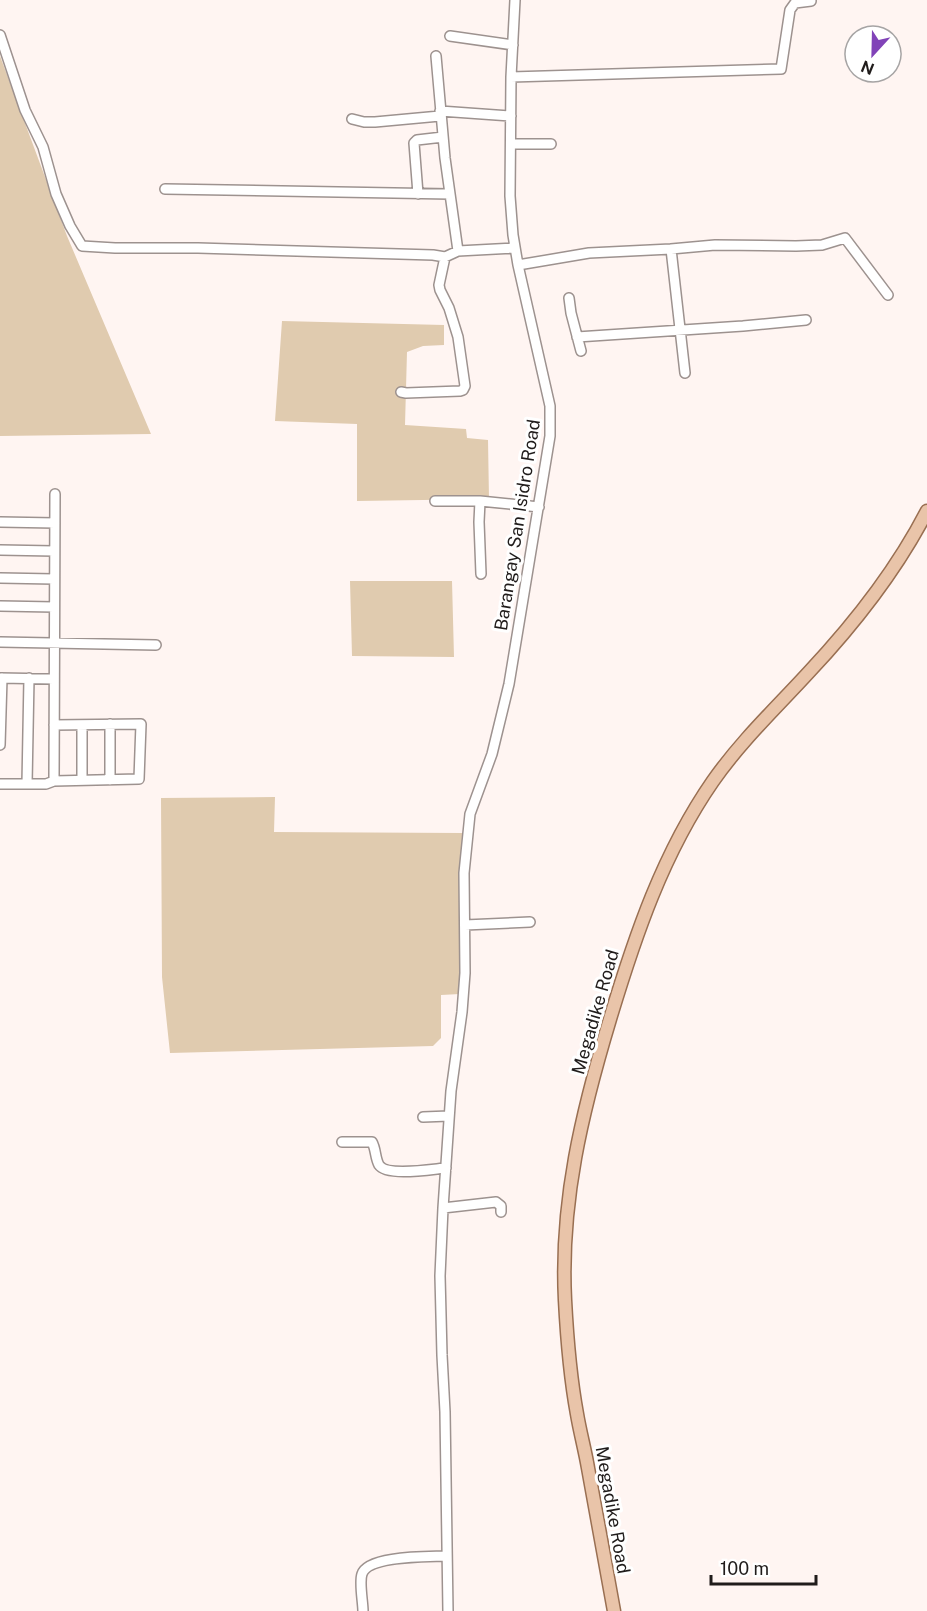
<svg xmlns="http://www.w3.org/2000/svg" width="927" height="1611" viewBox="0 0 927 1611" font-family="'Public Sans',sans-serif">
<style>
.green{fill:#e0cbaf}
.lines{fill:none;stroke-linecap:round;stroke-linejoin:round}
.minor-casing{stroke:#9d928f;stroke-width:12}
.major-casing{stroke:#996f52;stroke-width:15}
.minor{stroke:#fff;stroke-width:9}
.major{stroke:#e9c4a9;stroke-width:12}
.labels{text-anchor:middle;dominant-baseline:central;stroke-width:6;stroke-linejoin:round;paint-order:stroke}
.street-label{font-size:18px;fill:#201c1b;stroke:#fff}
</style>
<rect width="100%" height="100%" fill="#fff5f2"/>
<path class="green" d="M 0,56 L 67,236 L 151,434 L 0,436 Z
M 282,321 L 444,325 L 444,345 L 423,346 L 407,352 L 405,425 L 466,429 L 467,438 L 488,440 L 489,499 L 357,501 L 357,424 L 275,421 Z
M 350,581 L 452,581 L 454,657 L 352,656 Z
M 275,797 L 274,832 L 462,833 C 461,887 462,940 460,994 L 441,995 L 441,1038 L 433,1046 L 170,1053 L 162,977 L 161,798 Z"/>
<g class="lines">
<defs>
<path id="minor" d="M 0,35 L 25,110 L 43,147 L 56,194 L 70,226 L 82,246 L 115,248 L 198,248 L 433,255 L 445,257 L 458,251 L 515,248
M 450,36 L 513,45
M 436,56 L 445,158 L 458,251
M 511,77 L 781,69 L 790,10 L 795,3 L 811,1
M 440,111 L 511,116
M 352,119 L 364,122 L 375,122 L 440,116
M 511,144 L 551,144
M 165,189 L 450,194
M 418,194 L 414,143 L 417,140 L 443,137
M 671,249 L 685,373
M 518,265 L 589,253 L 671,249 L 715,245 L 796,246 L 822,245 L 845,238 L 888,295
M 569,298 L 571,313 L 581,351
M 577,337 L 743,326 L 806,320
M 401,392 L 406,393 L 460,391 L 463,390 L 465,386 L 458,337 L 449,308 L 440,290 L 439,285 L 445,257
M 435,501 L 480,501 L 539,507
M 480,501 L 479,522 L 481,574
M 0,522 L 55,523
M 0,550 L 54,551
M 0,578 L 54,579
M 0,606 L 54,607
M 0,642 L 156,645
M 0,678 L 54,679
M 110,724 L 110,780
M 0,745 L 2,678
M 82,780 L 82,725
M 54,781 L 55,494
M 0,784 L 46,784 L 54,781 L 139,779 L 141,724 L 54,725
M 27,784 L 29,678
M 465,925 L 530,922
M 423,1117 L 449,1116
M 342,1142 L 372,1142 C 376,1149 375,1158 379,1165 C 387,1177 433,1169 446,1168
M 443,1208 L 496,1202 L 501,1206 L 501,1212
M 363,1611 C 363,1602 359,1582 362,1574 C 368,1555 430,1557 447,1556
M 448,1611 L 445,1412 L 442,1355 L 440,1276 L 443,1208 L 451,1091 L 462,1012 L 465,973 L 464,873 L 470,814 L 492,754 L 509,684 L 550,436 L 550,406 L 518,265 L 513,235 L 510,196 L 511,77 L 515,0"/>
<path id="major" d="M 614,1611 C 605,1563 597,1515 588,1468 C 585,1450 580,1432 577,1414 C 570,1376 567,1338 565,1300 C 560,1202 582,1112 610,1019 C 635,936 663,853 713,781 C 741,741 776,708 809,672 C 855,623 896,571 927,511"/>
</defs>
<use href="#minor" class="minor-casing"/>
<use href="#major" class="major-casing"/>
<use href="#minor" class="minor"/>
<use href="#major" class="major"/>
</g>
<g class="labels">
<g class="street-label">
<text transform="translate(517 525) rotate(-81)">Barangay San Isidro Road</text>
<text transform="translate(595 1012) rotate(-74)">Megadike Road</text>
<text transform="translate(613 1510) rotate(80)">Megadike Road</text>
</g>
</g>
<g transform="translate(873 54) rotate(202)"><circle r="28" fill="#ffffff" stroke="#a6a4a4" stroke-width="1.5"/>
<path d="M0-4.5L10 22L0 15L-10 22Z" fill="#8143b8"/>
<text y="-9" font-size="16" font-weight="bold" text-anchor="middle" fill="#201c1b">N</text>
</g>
<path d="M711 1575v9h105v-9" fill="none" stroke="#201c1b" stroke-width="3"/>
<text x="720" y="1575" font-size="18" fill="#201c1b" stroke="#ffffff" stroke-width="4.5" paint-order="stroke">100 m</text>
</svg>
